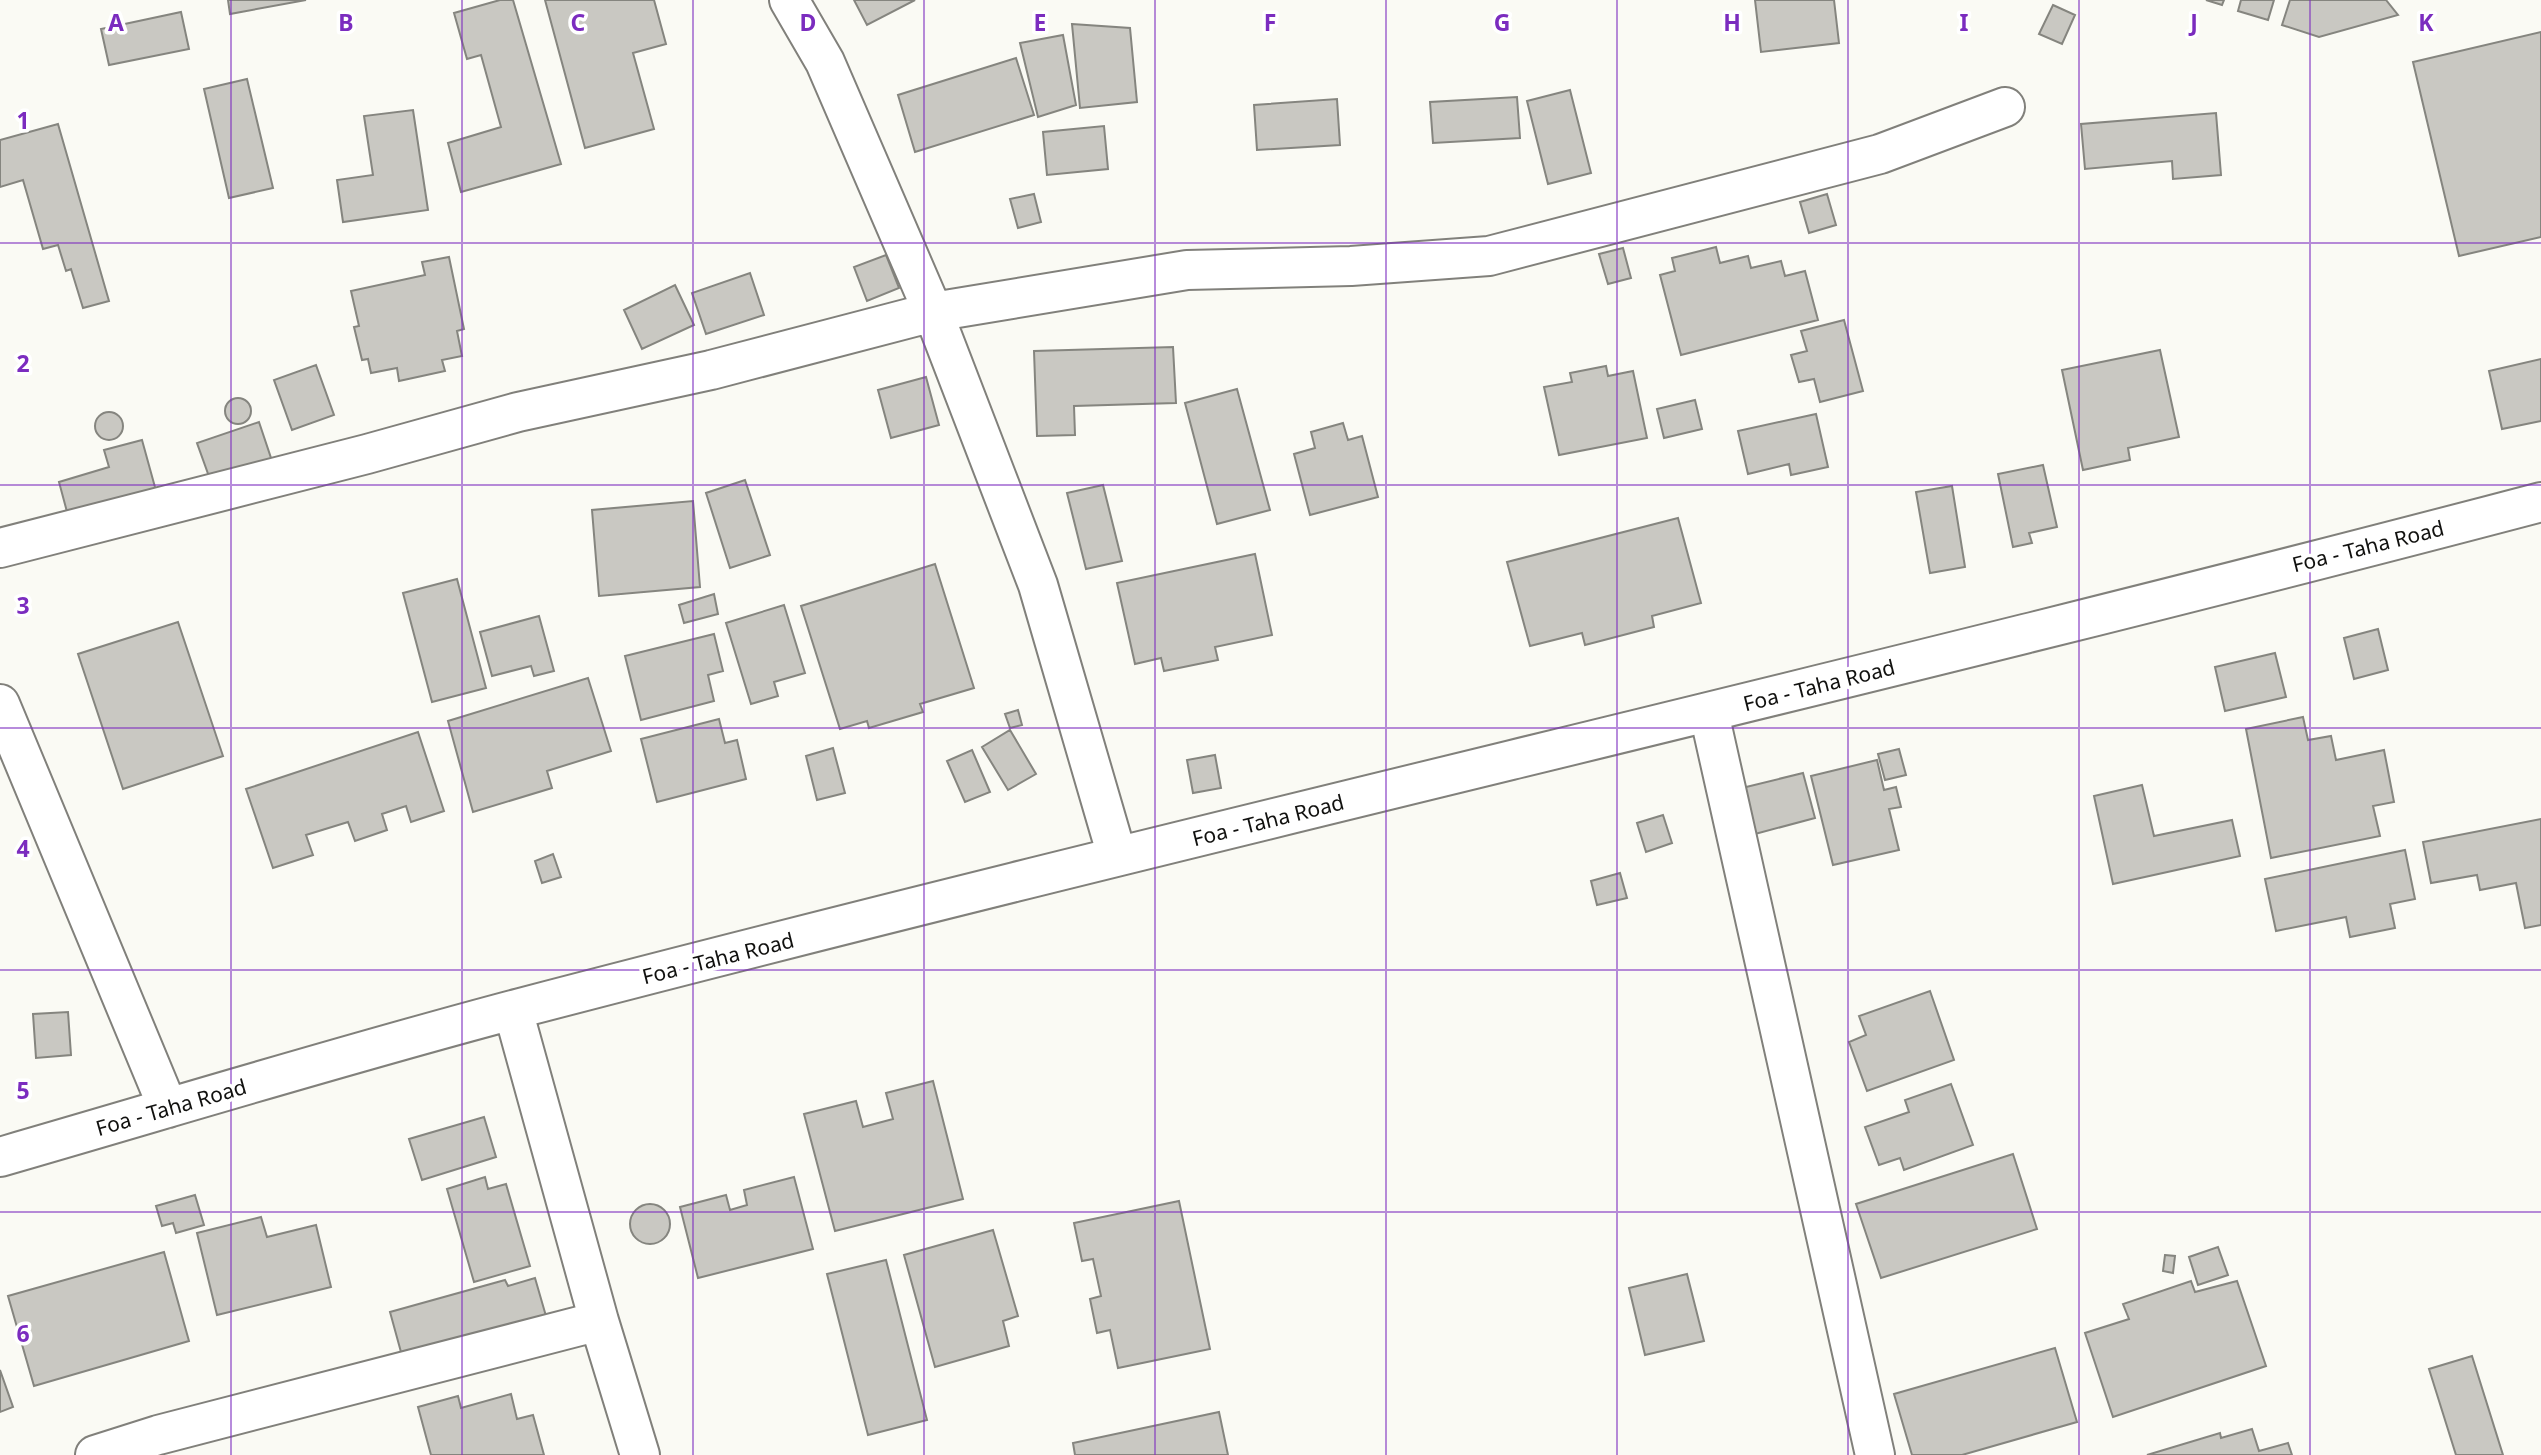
<svg xmlns="http://www.w3.org/2000/svg" width="2541" height="1455" viewBox="0 0 2541 1455" font-family="'Noto Sans',sans-serif">
<style>
.building{fill:#c9c8c2;stroke:#85857f;stroke-width:2}
.lines{fill:none;stroke-linecap:round;stroke-linejoin:round}
.minor-casing{stroke:#81807b;stroke-width:42}
.minor{stroke:#fff;stroke-width:38}
.grid{fill:none;stroke:#7b2cbf;stroke-width:2;stroke-opacity:0.55}
.labels{text-anchor:middle;dominant-baseline:central;stroke-width:7;stroke-linejoin:round;paint-order:stroke}
.street-label{font-size:21px;fill:#11110f;stroke:#fff}
.grid-label{font-size:23px;text-anchor:middle;font-weight:bold;fill:#7b2cbf;stroke:#fff;stroke-width:7;stroke-linejoin:round;paint-order:stroke}
</style>
<rect width="100%" height="100%" fill="#fafaf4"/>
<path class="building" d="M 228,0 L 306,0 L 230,14 Z
M 500,0 L 513,0 L 561,164 L 461,192 L 448,143 L 501,127 L 481,55 L 467,59 L 454,13 Z
M 545,0 L 654,0 L 666,44 L 633,53 L 654,129 L 585,148 Z
M 854,0 L 915,0 L 867,25 Z
M 1755,0 L 1834,0 L 1839,43 L 1761,52 Z
M 2206,0 L 2224,0 L 2222,5 Z
M 2241,0 L 2274,0 L 2268,20 L 2238,11 Z
M 2290,0 L 2386,0 L 2398,15 L 2319,37 L 2282,25 Z
M 2053,5 L 2075,15 L 2062,44 L 2039,34 Z
M 181,12 L 189,49 L 109,65 L 101,29 Z
M 1072,24 L 1130,28 L 1137,102 L 1080,108 Z
M 2541,32 L 2541,237 L 2459,256 L 2413,62 Z
M 1063,35 L 1076,105 L 1038,117 L 1020,43 Z
M 1016,58 L 1034,115 L 915,152 L 898,95 Z
M 247,79 L 273,188 L 229,198 L 204,89 Z
M 1570,90 L 1591,173 L 1548,184 L 1527,101 Z
M 1517,97 L 1520,138 L 1433,143 L 1430,102 Z
M 1337,99 L 1340,145 L 1257,150 L 1254,105 Z
M 413,110 L 428,210 L 343,222 L 337,180 L 373,175 L 364,116 Z
M 2216,113 L 2221,175 L 2173,179 L 2172,161 L 2085,169 L 2081,124 Z
M 58,124 L 109,301 L 83,308 L 71,269 L 66,271 L 58,245 L 43,249 L 23,180 L 0,187 L 0,140 Z
M 1104,126 L 1108,169 L 1047,175 L 1043,132 Z
M 1034,194 L 1041,222 L 1018,228 L 1010,199 Z
M 1827,194 L 1836,225 L 1809,233 L 1800,202 Z
M 1716,247 L 1720,263 L 1748,256 L 1751,268 L 1781,261 L 1785,276 L 1805,271 L 1818,320 L 1681,355 L 1660,275 L 1675,271 L 1672,258 Z
M 1623,248 L 1631,278 L 1608,284 L 1599,254 Z
M 886,255 L 899,288 L 867,301 L 854,267 Z
M 449,257 L 464,329 L 457,331 L 462,356 L 442,360 L 445,371 L 399,381 L 397,368 L 371,373 L 368,359 L 362,360 L 354,327 L 359,326 L 351,291 L 425,275 L 422,262 Z
M 750,273 L 764,315 L 706,334 L 692,293 Z
M 675,285 L 694,325 L 642,349 L 624,310 Z
M 1844,320 L 1863,391 L 1820,402 L 1814,379 L 1799,382 L 1791,355 L 1807,351 L 1801,331 Z
M 1173,347 L 1176,403 L 1074,406 L 1075,435 L 1037,436 L 1034,351 Z
M 2160,350 L 2179,437 L 2128,448 L 2130,460 L 2083,470 L 2062,370 Z
M 2541,359 L 2541,421 L 2502,429 L 2489,371 Z
M 316,365 L 334,415 L 292,430 L 274,380 Z
M 1606,366 L 1608,376 L 1633,371 L 1647,438 L 1559,455 L 1544,387 L 1572,382 L 1570,373 Z
M 926,377 L 939,425 L 891,438 L 878,390 Z
M 1237,389 L 1270,510 L 1217,524 L 1185,403 Z
M225 411a13 13 0 1 1 26 0a13 13 0 1 1-26 0Z
M 1695,400 L 1702,429 L 1664,438 L 1657,409 Z
M95 426a14 14 0 1 1 28 0a14 14 0 1 1-28 0Z
M 1816,414 L 1828,467 L 1791,475 L 1789,464 L 1748,474 L 1738,431 Z
M 259,422 L 272,461 L 211,482 L 197,443 Z
M 1343,423 L 1348,440 L 1362,436 L 1378,497 L 1310,515 L 1294,454 L 1315,448 L 1311,432 Z
M 142,440 L 158,498 L 70,523 L 59,482 L 109,467 L 104,450 Z
M 2043,465 L 2057,527 L 2029,533 L 2032,543 L 2013,547 L 1998,474 Z
M 745,480 L 770,555 L 730,568 L 706,493 Z
M 1103,485 L 1122,561 L 1086,569 L 1067,493 Z
M 1952,486 L 1965,567 L 1930,573 L 1916,492 Z
M 693,501 L 700,587 L 599,596 L 592,510 Z
M 1678,518 L 1701,603 L 1652,616 L 1654,627 L 1585,645 L 1582,633 L 1530,646 L 1507,562 Z
M 1255,554 L 1272,635 L 1215,647 L 1218,660 L 1164,671 L 1161,658 L 1135,664 L 1117,583 Z
M 935,564 L 974,688 L 920,704 L 923,712 L 869,728 L 867,721 L 840,729 L 801,606 Z
M 457,579 L 486,688 L 432,702 L 403,593 Z
M 714,594 L 718,614 L 684,623 L 679,605 Z
M 784,605 L 805,673 L 774,682 L 778,696 L 751,704 L 726,623 Z
M 539,616 L 554,671 L 534,676 L 531,666 L 492,676 L 480,632 Z
M 178,622 L 223,756 L 123,789 L 78,654 Z
M 2378,629 L 2388,670 L 2354,679 L 2344,638 Z
M 714,634 L 723,671 L 708,675 L 714,701 L 641,720 L 625,656 Z
M 2275,653 L 2286,697 L 2225,711 L 2215,667 Z
M 588,678 L 611,751 L 547,771 L 552,788 L 473,812 L 448,721 Z
M 1018,710 L 1022,725 L 1010,728 L 1005,714 Z
M 2303,717 L 2308,740 L 2331,736 L 2336,760 L 2384,750 L 2394,802 L 2373,806 L 2380,836 L 2271,858 L 2246,729 Z
M 719,719 L 725,743 L 737,740 L 746,779 L 657,802 L 641,739 Z
M 1010,730 L 1036,774 L 1008,790 L 982,747 Z
M 418,732 L 444,811 L 411,822 L 406,806 L 382,814 L 387,830 L 355,841 L 348,822 L 306,835 L 313,855 L 273,868 L 246,789 Z
M 833,748 L 845,793 L 817,800 L 806,756 Z
M 1899,749 L 1906,775 L 1885,780 L 1878,754 Z
M 972,750 L 990,792 L 965,802 L 947,761 Z
M 1215,755 L 1221,788 L 1193,793 L 1187,760 Z
M 1877,760 L 1884,790 L 1896,787 L 1901,807 L 1889,809 L 1899,850 L 1833,865 L 1811,776 Z
M 1803,773 L 1815,818 L 1755,834 L 1742,788 Z
M 2142,785 L 2154,836 L 2232,820 L 2240,856 L 2113,884 L 2094,796 Z
M 1663,815 L 1672,843 L 1646,852 L 1637,823 Z
M 2541,819 L 2541,925 L 2525,928 L 2516,883 L 2480,890 L 2477,875 L 2431,883 L 2423,842 Z
M 2405,850 L 2415,899 L 2390,904 L 2395,928 L 2350,937 L 2346,917 L 2276,931 L 2265,879 Z
M 553,854 L 561,877 L 542,883 L 535,861 Z
M 1620,873 L 1627,898 L 1597,905 L 1591,881 Z
M 1930,991 L 1954,1060 L 1867,1091 L 1849,1042 L 1866,1035 L 1859,1016 Z
M 68,1012 L 71,1055 L 36,1058 L 33,1014 Z
M 933,1081 L 963,1199 L 835,1231 L 804,1114 L 856,1101 L 863,1127 L 893,1119 L 886,1093 Z
M 1951,1084 L 1973,1145 L 1904,1170 L 1900,1158 L 1879,1165 L 1865,1127 L 1909,1112 L 1905,1100 Z
M 484,1117 L 496,1157 L 422,1180 L 409,1139 Z
M 2013,1154 L 2037,1229 L 1881,1278 L 1856,1204 Z
M 485,1177 L 488,1189 L 506,1184 L 530,1266 L 474,1282 L 447,1189 Z
M 794,1177 L 813,1249 L 698,1278 L 680,1207 L 726,1195 L 730,1210 L 747,1205 L 744,1190 Z
M 195,1195 L 204,1225 L 176,1233 L 173,1223 L 162,1226 L 156,1206 Z
M 1179,1201 L 1210,1349 L 1118,1368 L 1110,1330 L 1097,1333 L 1090,1299 L 1101,1296 L 1093,1259 L 1082,1261 L 1074,1223 Z
M630 1224a20 20 0 1 1 40 0a20 20 0 1 1-40 0Z
M 261,1217 L 267,1237 L 316,1225 L 331,1287 L 217,1315 L 197,1233 Z
M 993,1230 L 1018,1316 L 1003,1321 L 1009,1346 L 935,1367 L 904,1255 Z
M 2218,1247 L 2228,1275 L 2198,1285 L 2189,1257 Z
M 164,1252 L 189,1341 L 34,1386 L 8,1296 Z
M 2165,1255 L 2175,1256 L 2173,1273 L 2163,1271 Z
M 886,1260 L 927,1420 L 868,1435 L 827,1274 Z
M 1687,1274 L 1704,1341 L 1645,1355 L 1629,1288 Z
M 535,1278 L 548,1323 L 404,1363 L 390,1312 L 505,1280 L 508,1286 Z
M 2191,1281 L 2195,1292 L 2237,1281 L 2266,1366 L 2113,1417 L 2085,1333 L 2129,1319 L 2123,1304 Z
M 2055,1348 L 2077,1422 L 1962,1455 L 1912,1455 L 1894,1394 Z
M 2472,1356 L 2503,1455 L 2456,1455 L 2429,1369 Z
M 0,1370 L 13,1407 L 0,1412 Z
M 511,1394 L 517,1419 L 533,1415 L 544,1455 L 431,1455 L 418,1407 L 458,1396 L 461,1408 Z
M 1219,1412 L 1228,1455 L 1075,1455 L 1073,1443 Z
M 2252,1429 L 2259,1451 L 2288,1443 L 2292,1455 L 2147,1455 L 2220,1433 L 2221,1438 Z"/>
<g class="lines">
<defs>
<path id="minor" d="M 789,0 L 825,62 L 933,312 L 1038,585 L 1117,856
M 0,548 L 367,454 L 518,412 L 711,370 L 933,312 L 1187,270 L 1351,266 L 1489,256 L 1880,154 L 2005,107
M 0,704 L 168,1108
M 1709,713 L 1875,1455
M 513,1010 L 599,1321 L 640,1455
M 0,1157 C 173,1107 346,1054 520,1008 C 1192,832 1869,679 2541,502
M 95,1455 L 158,1435 L 599,1321"/>
</defs>
<use href="#minor" class="minor-casing"/>
<use href="#minor" class="minor"/>
</g>
<path class="grid" d="M 231,0 L 231,1455M 462,0 L 462,1455M 693,0 L 693,1455M 924,0 L 924,1455M 1155,0 L 1155,1455M 1386,0 L 1386,1455M 1617,0 L 1617,1455M 1848,0 L 1848,1455M 2079,0 L 2079,1455M 2310,0 L 2310,1455M 0,243 L 2541,243M 0,485 L 2541,485M 0,728 L 2541,728M 0,970 L 2541,970M 0,1212 L 2541,1212"/>
<g class="labels">
<g class="street-label">
<text transform="translate(2368 546) rotate(-14)">Foa - Taha Road</text>
<text transform="translate(1819 685) rotate(-14)">Foa - Taha Road</text>
<text transform="translate(1268 820) rotate(-14)">Foa - Taha Road</text>
<text transform="translate(718 958) rotate(-14)">Foa - Taha Road</text>
<text transform="translate(171 1107) rotate(-16)">Foa - Taha Road</text>
</g>
</g>
<g class="grid-label">
<text x="116" y="31">A</text>
<text x="346" y="31">B</text>
<text x="578" y="31">C</text>
<text x="808" y="31">D</text>
<text x="1040" y="31">E</text>
<text x="1270" y="31">F</text>
<text x="1502" y="31">G</text>
<text x="1732" y="31">H</text>
<text x="1964" y="31">I</text>
<text x="2194" y="31">J</text>
<text x="2426" y="31">K</text>
<text x="23" y="129">1</text>
<text x="23" y="372">2</text>
<text x="23" y="614">3</text>
<text x="23" y="857">4</text>
<text x="23" y="1099">5</text>
<text x="23" y="1342">6</text>
</g>
</svg>
